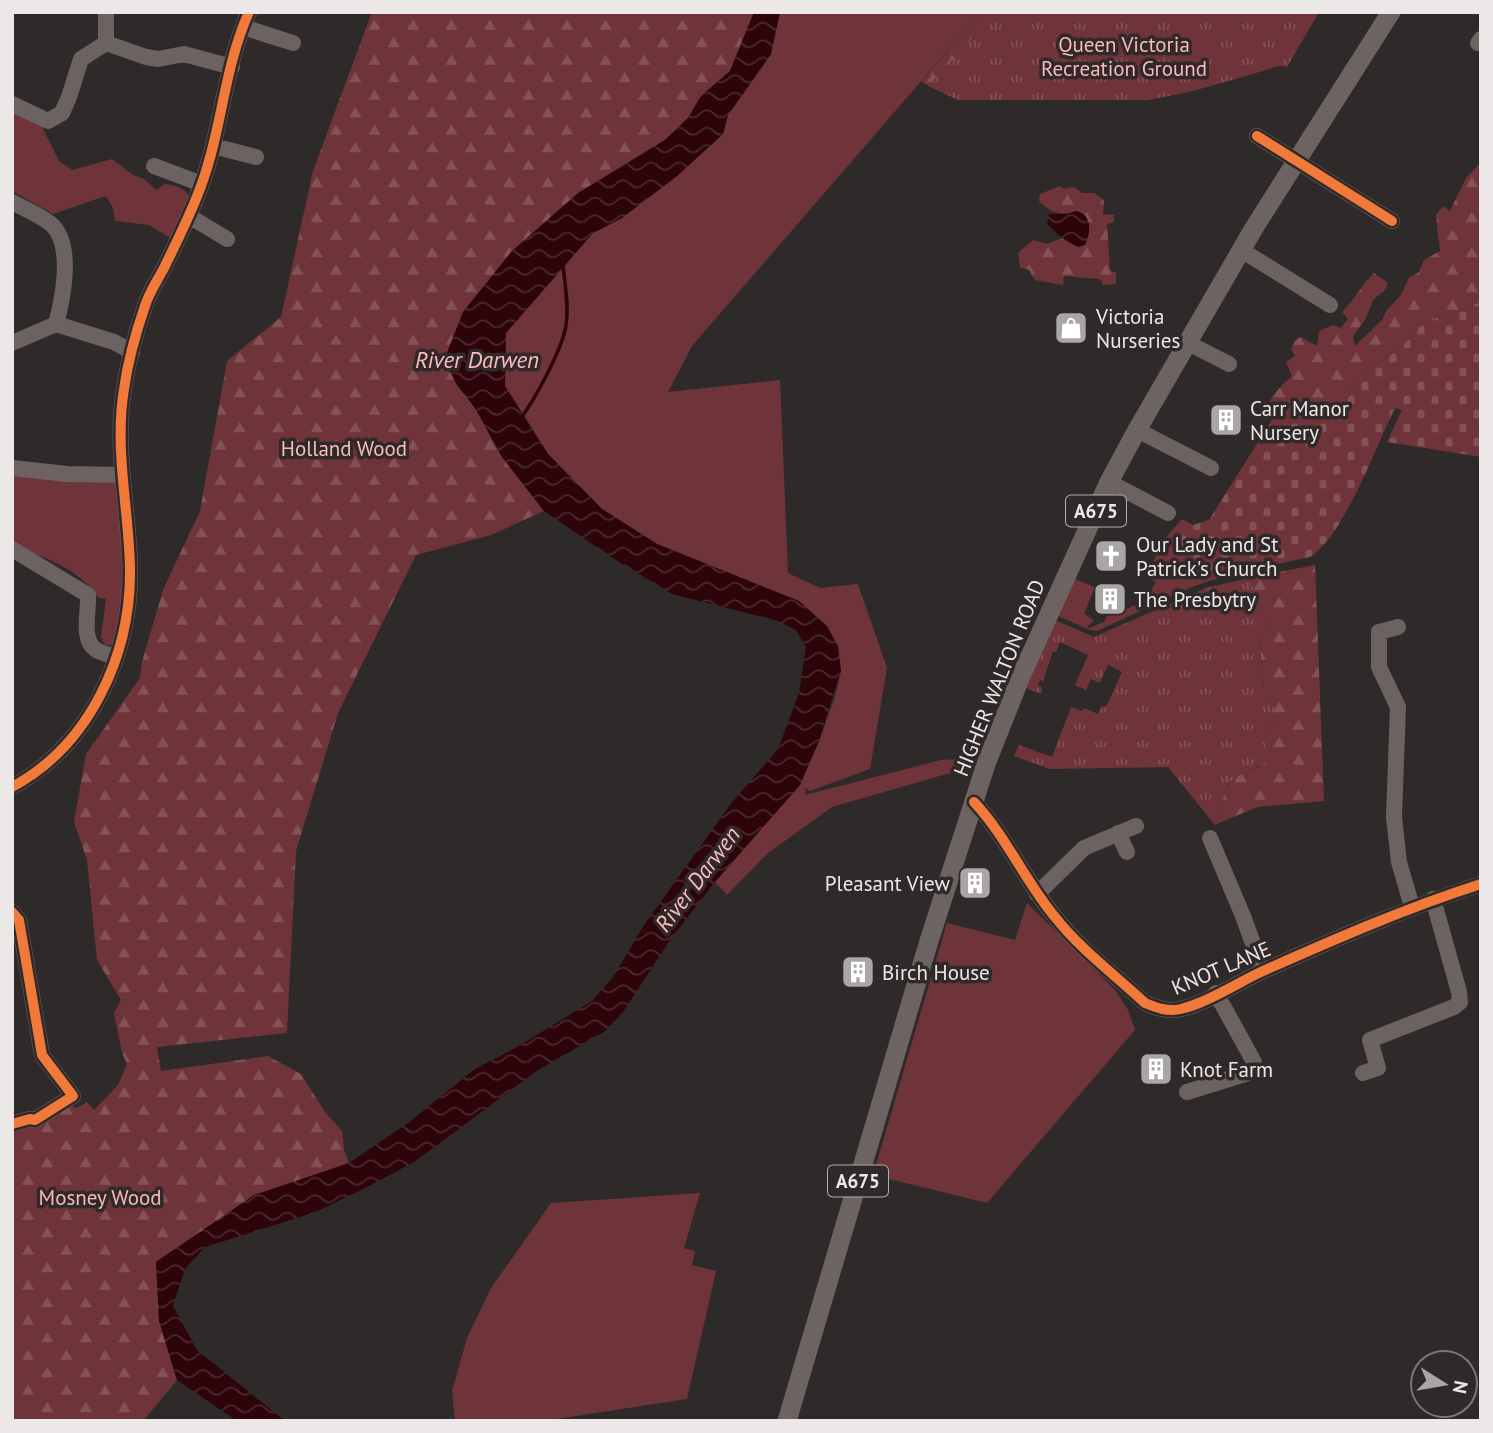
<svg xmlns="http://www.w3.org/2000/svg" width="1493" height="1433" viewBox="0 0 1493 1433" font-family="'PT Sans',sans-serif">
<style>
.grass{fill:#6e343a}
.forest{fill:url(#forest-firs)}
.cemetery{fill:url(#cemetery-stones)}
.park{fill:url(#park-tufts)}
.water{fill:url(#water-waves)}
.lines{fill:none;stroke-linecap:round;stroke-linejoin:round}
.stream{stroke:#2c0409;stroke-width:3.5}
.minor{stroke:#6c6262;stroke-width:16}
.major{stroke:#6e6363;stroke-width:19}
.cycleway-casing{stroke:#302929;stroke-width:15}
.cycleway{stroke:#f17a3a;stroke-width:10}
.labels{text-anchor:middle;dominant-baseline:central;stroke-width:7;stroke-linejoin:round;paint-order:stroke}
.shield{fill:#302929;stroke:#b4afaf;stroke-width:2}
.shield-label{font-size:19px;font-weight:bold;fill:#ede8e8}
.park-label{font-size:21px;fill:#fbb9bc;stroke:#302929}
.poi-label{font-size:21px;fill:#ede8e8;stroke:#302929;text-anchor:start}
.street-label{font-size:21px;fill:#ede8e8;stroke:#302929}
.water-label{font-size:23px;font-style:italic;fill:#febcbf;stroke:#302929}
</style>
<defs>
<pattern id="forest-firs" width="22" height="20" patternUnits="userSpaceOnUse" patternTransform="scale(1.75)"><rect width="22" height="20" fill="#6e343a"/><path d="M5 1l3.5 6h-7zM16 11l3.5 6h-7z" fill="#835156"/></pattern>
<pattern id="cemetery-stones" width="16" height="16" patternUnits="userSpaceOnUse" patternTransform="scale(1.75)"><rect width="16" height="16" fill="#6e343a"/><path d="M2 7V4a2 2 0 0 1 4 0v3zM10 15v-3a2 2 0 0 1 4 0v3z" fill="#835156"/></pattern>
<pattern id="park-tufts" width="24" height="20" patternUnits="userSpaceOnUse" patternTransform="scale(1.75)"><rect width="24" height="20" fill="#6e343a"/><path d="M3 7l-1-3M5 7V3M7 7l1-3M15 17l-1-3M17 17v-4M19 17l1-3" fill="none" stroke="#835156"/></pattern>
<pattern id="water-waves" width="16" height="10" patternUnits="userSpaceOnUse" patternTransform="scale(1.75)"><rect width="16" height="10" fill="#2c0409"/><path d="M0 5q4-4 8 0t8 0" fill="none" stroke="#4b292d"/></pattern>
</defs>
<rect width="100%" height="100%" fill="#2f2a2a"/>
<path class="grass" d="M 780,12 L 981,12 L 692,346 L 668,392 L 780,380 L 788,573 L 820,588 L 858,584 L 887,668 L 870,769 L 810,791 L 803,787 L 806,791 L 805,795 L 941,760 L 960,759 L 970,762 L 965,775 L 950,773 L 832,807 L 768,853 L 727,895 L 715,882 L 800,785 L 819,741 L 834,700 L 841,671 L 799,601 L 657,544 L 602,509 L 548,454 L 505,386 L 506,333 L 593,233 L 622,218 L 677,176 L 723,134 L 728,115 L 771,54 Z
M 12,112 L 40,123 L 59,161 L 72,170 L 112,159 L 133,175 L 144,179 L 156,190 L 165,184 C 176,186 185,187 190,198 L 172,239 L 149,225 L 115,221 L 113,208 L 106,196 L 53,214 L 12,191 Z
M 12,471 L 102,479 L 115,483 C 125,506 124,591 121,618 C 120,627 117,636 115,645 L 105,645 L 101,637 L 106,599 L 99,598 C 77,568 47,557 12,547 Z
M 1163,541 L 1221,576 L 1220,578 L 1194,586 L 1097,631 L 1090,630 L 1058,616 L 1075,579 L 1095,587 L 1084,614 L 1094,620 L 1087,627 L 1089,628 L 1104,622 L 1109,611 L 1116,614 L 1144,601 L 1156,582 L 1146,577 Z
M 1027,903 L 1115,990 L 1128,1010 L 1135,1030 L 987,1203 L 873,1175 L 947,923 L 1015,940 Z
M 700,1193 L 684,1248 L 695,1251 L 692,1265 L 716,1271 L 687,1399 L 543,1421 L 455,1421 L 452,1391 L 467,1338 L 491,1288 L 551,1203 Z"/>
<path class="forest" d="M 372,12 L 754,12 L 730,71 L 701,96 L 688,118 L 665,140 L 632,160 L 512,251 L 463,312 L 457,385 L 475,408 L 502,457 L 544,511 L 491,535 L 416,555 L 338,713 L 296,851 L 287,1033 L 157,1047 L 161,1071 L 268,1056 L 301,1074 L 325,1112 L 342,1131 L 344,1150 L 349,1163 C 280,1185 216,1221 156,1262 L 159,1321 L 177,1380 L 143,1421 L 12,1421 L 12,1134 L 68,1105 L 77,1108 L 87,1102 L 94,1110 L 118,1085 L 127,1064 L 122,1053 L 114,1013 L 121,1000 L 97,960 L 87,860 L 74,822 L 86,754 L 140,678 L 142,662 L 163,590 L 200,511 L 227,361 L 281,317 L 313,171 Z
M 981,12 L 1024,12 L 950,96 L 921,82 Z
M 1481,162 L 1481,302 L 1423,323 L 1401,348 L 1360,376 L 1336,421 L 1284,417 L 1272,420 L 1263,415 C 1270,398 1278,388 1292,376 L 1286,362 L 1295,356 L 1291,349 L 1295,341 L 1300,337 L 1317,346 L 1319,331 L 1333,325 L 1341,328 L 1348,319 L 1342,312 C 1355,300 1361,285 1374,273 L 1388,283 L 1385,290 L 1373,300 L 1365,320 L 1353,336 L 1355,346 L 1382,320 L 1387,310 L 1401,295 L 1409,278 L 1419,272 L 1424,260 L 1440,251 L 1436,215 L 1443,206 L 1450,211 L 1466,178 Z
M 1060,186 L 1064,189 L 1074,187 L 1082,193 L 1094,193 L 1104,200 L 1103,214 L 1114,215 L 1114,222 L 1107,224 L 1110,270 L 1116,273 L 1116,284 L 1102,285 L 1102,281 L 1099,279 L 1064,276 L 1063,285 L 1035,280 L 1029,270 L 1020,267 L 1018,253 L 1033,240 L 1047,244 L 1062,238 L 1078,247 L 1076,211 C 1061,216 1050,213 1039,201 L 1040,194 Z
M 1315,565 L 1324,801 L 1258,807 L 1221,822 L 1223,795 L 1233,777 L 1259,767 L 1263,739 L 1273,722 L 1265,699 L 1259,639 L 1268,625 L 1249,578 Z"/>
<path class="cemetery" d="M 1481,302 L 1481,457 L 1387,442 L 1402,410 L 1395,408 C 1376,446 1344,536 1310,557 L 1221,576 L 1163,541 L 1182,519 L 1193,525 L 1209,520 L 1272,420 L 1284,417 L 1336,421 L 1360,376 L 1401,348 L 1423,323 Z"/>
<path class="park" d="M 996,12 L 1319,12 L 1287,67 L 1279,66 C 1236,79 1193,93 1148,100 L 958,100 L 928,86 Z
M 1249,578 L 1268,625 L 1259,639 L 1265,699 L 1275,702 L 1273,722 L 1263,739 L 1271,760 C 1232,782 1224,770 1221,822 L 1215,825 L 1168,767 L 1050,769 L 1014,756 L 1019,745 L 1052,757 L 1071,707 L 1082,711 L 1084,708 L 1098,714 L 1102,706 L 1106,707 L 1122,672 L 1108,665 L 1100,683 L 1091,679 L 1086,690 L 1075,685 L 1088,655 L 1060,642 L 1056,652 L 1053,651 L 1043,681 L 1040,680 L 1038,685 L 1042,688 L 1041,694 L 1026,688 L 1055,620 L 1094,637 L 1206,588 Z"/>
<path class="water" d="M 754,12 L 780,12 L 771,54 L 728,115 L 723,134 L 677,176 L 622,218 L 593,233 L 506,333 L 505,386 L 548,454 L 602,509 L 657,544 L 799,601 L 827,626 L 838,646 L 841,671 L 819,741 L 800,785 L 715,882 L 670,940 L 623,1012 L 604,1032 L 538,1070 L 414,1162 L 371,1185 L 316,1212 L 205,1247 L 185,1269 L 173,1306 L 197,1350 L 285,1421 L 237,1421 L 177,1380 L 159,1321 L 156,1262 L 254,1195 L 349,1163 L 408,1123 L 475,1069 L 519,1046 L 592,1001 L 613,977 L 644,925 L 730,805 L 778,749 L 799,693 L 806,647 L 796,630 L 778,621 L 672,594 L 611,557 L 544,511 L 502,457 L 475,408 L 457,385 L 444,360 L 463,312 L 512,251 L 578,193 L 665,140 L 688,118 L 701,96 L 730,71 Z
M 1076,211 C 1093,215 1091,232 1085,245 L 1078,247 L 1062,238 L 1047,224 L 1049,214 L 1068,214 Z"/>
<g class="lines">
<path class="stream" d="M 521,418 C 535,399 563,348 566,325 C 569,306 565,285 563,265"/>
<path class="minor" d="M 106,12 L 106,43 L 146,57 L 158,59 L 184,54 L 232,67
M 243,27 L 293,43
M 1478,43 L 1481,39
M 12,104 L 48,121 L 62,113 L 69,97 L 81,59 L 106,43
M 1257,136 L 1392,221
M 213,146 L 256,157
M 154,166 L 202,184
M 12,202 C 25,209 40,215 51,224 C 74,244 63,298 56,324 L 114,342 L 132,352
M 189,216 L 227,239
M 1241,250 L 1330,305
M 1186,342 L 1229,364
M 12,343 L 56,324
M 1137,430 L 1211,468
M 12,468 L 67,474 L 122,475
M 1109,482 L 1168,513
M 12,549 L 88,595 C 89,611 81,639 95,649 C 100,653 110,655 116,657
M 1398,627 L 1379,632 L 1379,667 L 1398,707 L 1394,817 L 1399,862 L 1412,907
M 12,787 C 90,745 131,655 130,569 C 129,509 114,449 124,389 C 128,361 136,332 145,306 C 149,293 157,281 164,268 C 177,241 191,214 201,186 C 222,130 224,67 249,12
M 974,802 C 1006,836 1025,881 1055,917 C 1080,949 1115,975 1145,1003 C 1157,1008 1168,1012 1181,1009 C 1209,1002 1237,983 1263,971 C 1335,939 1406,908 1481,884
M 1118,833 L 1127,852
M 1210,838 L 1243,916 L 1263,971
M 1037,894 L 1084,848 L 1136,826
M 12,912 L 19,920 L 42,1055 L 73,1096 L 35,1120 L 30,1119 L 12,1124
M 1363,1073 L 1378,1068 L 1370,1040 L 1454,1007 L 1460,1002 L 1459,992 L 1433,899
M 1187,1092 L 1248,1073 L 1254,1062 L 1216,993"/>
<path class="major" d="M 787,1421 L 929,941 L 986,764 L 1021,676 L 1109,482 L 1137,430 L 1254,228 L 1391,12"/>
<defs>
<path id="cycleway" d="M 1257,136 L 1392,221
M 12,787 C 90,745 131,655 130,569 C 129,509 114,449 124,389 C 128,361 136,332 145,306 C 149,293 157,281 164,268 C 177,241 191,214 201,186 C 222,130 224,67 249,12
M 974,802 C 1006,836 1025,881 1055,917 C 1080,949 1115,975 1145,1003 C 1157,1008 1168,1012 1181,1009 C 1209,1002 1237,983 1263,971 C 1335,939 1406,908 1481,884
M 12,912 L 19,920 L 42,1055 L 73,1096 L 35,1120 L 30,1119 L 12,1124"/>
</defs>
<use href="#cycleway" class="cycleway-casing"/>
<use href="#cycleway" class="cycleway"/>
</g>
<defs>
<symbol id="shop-square" viewBox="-11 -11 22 22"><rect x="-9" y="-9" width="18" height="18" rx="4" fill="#aaa6a6" stroke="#302929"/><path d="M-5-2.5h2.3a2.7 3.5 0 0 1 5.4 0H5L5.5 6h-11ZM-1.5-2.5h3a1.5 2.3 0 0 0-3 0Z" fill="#fff"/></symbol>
<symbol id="building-square" viewBox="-11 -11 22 22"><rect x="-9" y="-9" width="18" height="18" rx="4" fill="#aaa6a6" stroke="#302929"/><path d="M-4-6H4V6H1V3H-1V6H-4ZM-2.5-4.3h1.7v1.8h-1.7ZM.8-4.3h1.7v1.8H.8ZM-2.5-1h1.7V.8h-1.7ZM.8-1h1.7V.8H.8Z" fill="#fff"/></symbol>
<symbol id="church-square" viewBox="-11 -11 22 22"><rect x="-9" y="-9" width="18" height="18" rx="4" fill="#aaa6a6" stroke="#302929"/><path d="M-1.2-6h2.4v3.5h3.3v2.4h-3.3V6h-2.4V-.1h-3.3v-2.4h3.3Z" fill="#fff"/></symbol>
</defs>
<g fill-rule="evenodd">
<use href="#shop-square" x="1052" y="309" width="38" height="38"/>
<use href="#building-square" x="1207" y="401" width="38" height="38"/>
<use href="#church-square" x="1092" y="537" width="38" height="38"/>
<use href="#building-square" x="1091" y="580" width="38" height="38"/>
<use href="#building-square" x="956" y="864" width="38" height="38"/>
<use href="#building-square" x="839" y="953" width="38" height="38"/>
<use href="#building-square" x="1137" y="1050" width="38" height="38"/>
</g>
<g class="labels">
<g class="shield">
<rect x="1066" y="495.5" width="60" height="31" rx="5"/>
<rect x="828" y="1165.5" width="60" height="31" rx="5"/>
</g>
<g class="shield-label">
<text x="1096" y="511">A675</text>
<text x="858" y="1181">A675</text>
</g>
<g class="park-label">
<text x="1124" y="44">Queen Victoria<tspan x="1124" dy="24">Recreation Ground</tspan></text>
<text x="344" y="448">Holland Wood</text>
<text x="100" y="1197">Mosney Wood</text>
</g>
<g class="poi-label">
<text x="1096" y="316">Victoria<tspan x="1096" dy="24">Nurseries</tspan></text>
<text x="1250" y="408">Carr Manor<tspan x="1250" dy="24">Nursery</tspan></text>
<text x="1136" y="544">Our Lady and St<tspan x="1136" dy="24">Patrick's Church</tspan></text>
<text x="1134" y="599">The Presbytry</text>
<text x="950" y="883" text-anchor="end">Pleasant View</text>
<text x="882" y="972">Birch House</text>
<text x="1180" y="1069">Knot Farm</text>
</g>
<g class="street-label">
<text transform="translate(999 678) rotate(-68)">HIGHER WALTON ROAD</text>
<text transform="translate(1221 968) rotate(-23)">KNOT LANE</text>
</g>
<g class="water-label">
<text x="477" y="359">River Darwen</text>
<text transform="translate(697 879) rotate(-53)">River Darwen</text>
</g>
</g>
<rect width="1493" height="1433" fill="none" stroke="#ede8e8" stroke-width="28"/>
<g transform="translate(1444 1384) rotate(101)"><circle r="33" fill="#302929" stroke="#7c7575" stroke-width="2"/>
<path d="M0-5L12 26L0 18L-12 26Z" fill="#aaa6a6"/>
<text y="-10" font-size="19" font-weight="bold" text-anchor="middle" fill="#ede8e8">N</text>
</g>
</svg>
